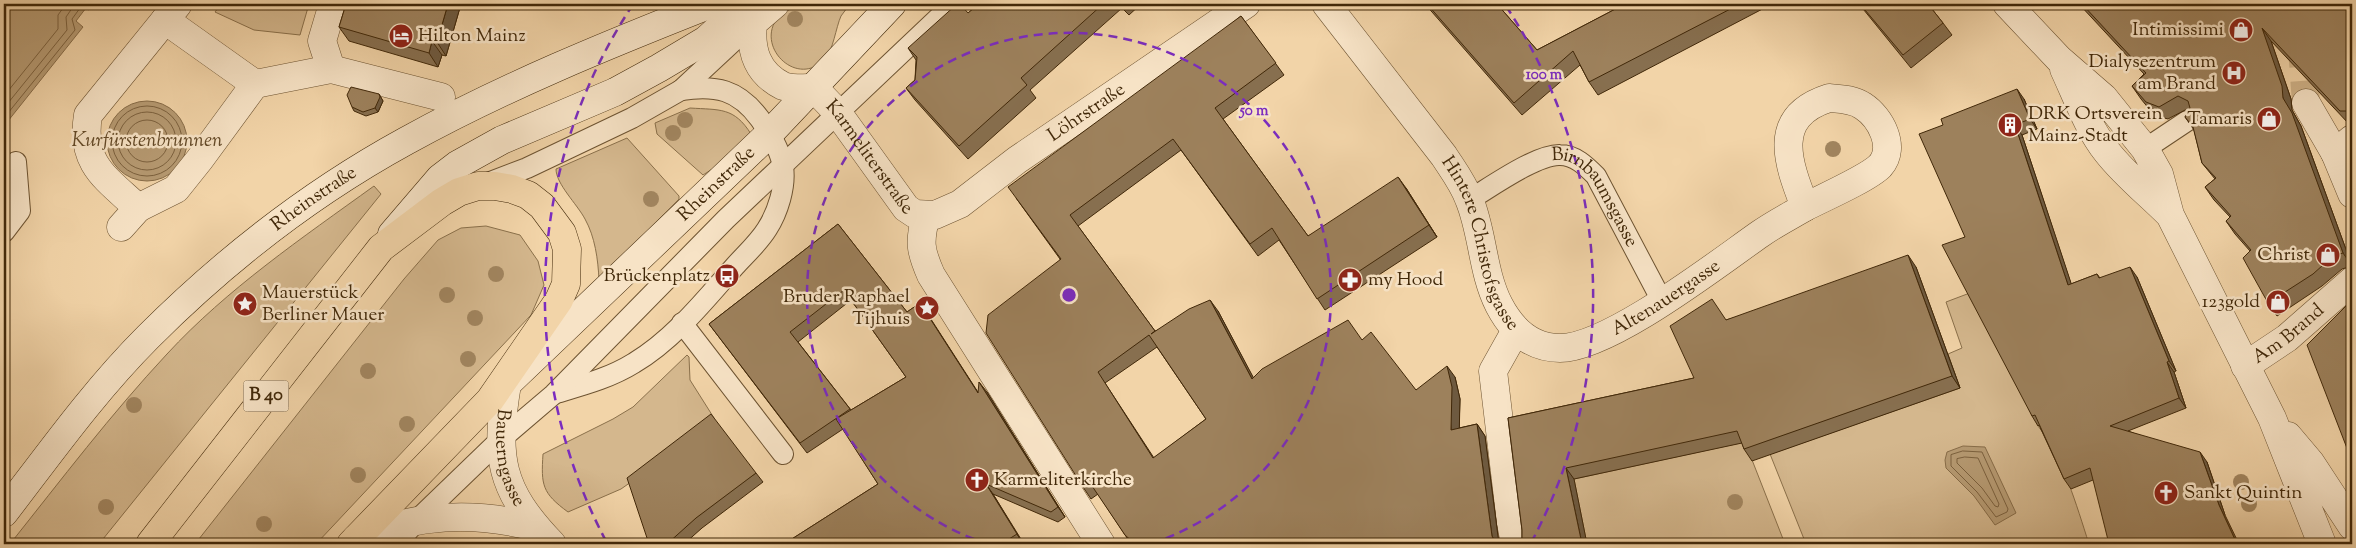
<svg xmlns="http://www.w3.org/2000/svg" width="2356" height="548" viewBox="0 0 2356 548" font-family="'Sorts Mill Goudy',serif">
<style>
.green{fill:#d4b78d;stroke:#8a704b}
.water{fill:#b69a72;stroke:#876c48}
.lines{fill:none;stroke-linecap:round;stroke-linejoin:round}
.shore{stroke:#7c613e;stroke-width:1}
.pedestrian-tunnel{stroke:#cfb288;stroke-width:28;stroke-dasharray:28 14;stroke-linecap:butt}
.service-casing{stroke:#6d5331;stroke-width:22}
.pedestrian-casing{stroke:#6d5331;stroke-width:29}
.minor-casing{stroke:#6d5331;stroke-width:29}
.tertiary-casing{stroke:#6d5331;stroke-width:29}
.secondary-casing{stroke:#412809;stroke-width:29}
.primary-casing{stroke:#412809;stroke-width:29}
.service{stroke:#f7e3c6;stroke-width:20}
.pedestrian{stroke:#f7e3c6;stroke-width:28}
.minor{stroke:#f7e3c6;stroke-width:28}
.tertiary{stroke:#f7e3c6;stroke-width:28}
.secondary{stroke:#f7e3c6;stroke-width:28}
.primary{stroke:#f2d4a8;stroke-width:28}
.tree{fill:#a1855f}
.wall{fill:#876f4f;stroke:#412809;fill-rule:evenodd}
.shaded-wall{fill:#6e5a40;stroke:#412809}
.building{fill:#9d815c;stroke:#412809;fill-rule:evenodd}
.ring{fill:none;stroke:#7b2cbf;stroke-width:2.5;stroke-dasharray:9 6}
.labels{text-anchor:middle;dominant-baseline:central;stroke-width:5;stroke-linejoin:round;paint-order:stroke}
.shield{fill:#f7e3c6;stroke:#786042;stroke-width:1}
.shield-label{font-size:18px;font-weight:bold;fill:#412809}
.poi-label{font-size:19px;fill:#412809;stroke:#f7e3c6;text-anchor:end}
.street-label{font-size:19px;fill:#412809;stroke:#f7e3c6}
.water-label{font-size:20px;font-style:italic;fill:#644a28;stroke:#f7e3c6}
.centre{fill:#7b2cbf;stroke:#f7e3c6;stroke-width:2.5}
.ring-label{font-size:15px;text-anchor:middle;font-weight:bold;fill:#7b2cbf;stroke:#f7e3c6;stroke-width:5;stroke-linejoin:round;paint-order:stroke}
</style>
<rect width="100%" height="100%" fill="#f2d4a8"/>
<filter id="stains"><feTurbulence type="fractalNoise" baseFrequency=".004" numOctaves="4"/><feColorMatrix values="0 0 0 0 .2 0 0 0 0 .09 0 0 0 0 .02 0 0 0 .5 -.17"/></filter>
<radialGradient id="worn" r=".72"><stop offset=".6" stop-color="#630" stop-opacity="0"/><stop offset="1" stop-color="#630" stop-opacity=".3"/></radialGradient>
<path class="green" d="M 221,4 L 309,4 L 300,35 L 254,30 L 215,12 Z
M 802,4 L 850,4 C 847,8 844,12 841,16 C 836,27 833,51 825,59 C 798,88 757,49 776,20 C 781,13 794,7 802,4 Z
M 690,108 C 720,110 734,107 751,134 L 720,164 L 703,175 L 657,134 L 655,123 Z
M 627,138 L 679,196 L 679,199 L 599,280 C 598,259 595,237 585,219 C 577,204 556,184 556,169 Z
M 374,186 L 381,194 L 99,544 L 10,544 C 61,480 111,414 167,354 C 227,289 302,238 374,186 Z
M 486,226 L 520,235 L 538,261 L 544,285 L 531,315 L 316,544 L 195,544 L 404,279 L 438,240 L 461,228 Z
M 1983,288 L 2038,426 C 2064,460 2076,504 2089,544 L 1806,544 L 1770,454 L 1960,388 L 1948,354 L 1962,348 L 1946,302 Z
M 687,355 L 689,357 L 690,380 L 714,418 L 661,461 L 621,489 L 568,512 C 542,493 541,485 543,454 L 613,419 L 633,407 Z
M 1745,442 L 1785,544 L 1587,544 L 1574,479 Z"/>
<path class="water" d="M 4,4 L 94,4 L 89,10 L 86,8 L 76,21 L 83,27 L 4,126 Z
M107 141a40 40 0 1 1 80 0a40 40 0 1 1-80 0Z
M 1963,446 L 1985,447 L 2016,513 L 1995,525 L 1974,496 L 1946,468 L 1945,460 L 1947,452 Z"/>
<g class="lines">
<path class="shore" d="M 4,96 L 58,29 L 58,15 L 66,4
M112 141a35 35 0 1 1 70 0a35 35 0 1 1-70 0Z
M 4,108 L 67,30 L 66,17 L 75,4
M118 141a29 29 0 1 1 58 0a29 29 0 1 1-58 0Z
M 4,118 L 75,30 L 72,19 L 83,4
M126 141a21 21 0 1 1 42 0a21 21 0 1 1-42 0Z
M 1963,451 L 1982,452 L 2008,509 L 2007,512 L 1996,517 L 1977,492 L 1951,466 L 1951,455 Z
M 1965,457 L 1978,458 L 1999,504 L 1998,507 L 1995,506 L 1982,488 L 1957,463 L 1957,459 Z"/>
<path class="pedestrian-tunnel" d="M 2276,4 L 2302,48 L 2306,103"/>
<defs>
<g id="service">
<path d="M 2145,149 L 2187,121"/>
<path d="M 485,184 L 527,168 L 632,118 L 681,90 L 753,23"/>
<path id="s1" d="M 1469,200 C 1491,187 1537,154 1560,155 C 1575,155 1586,166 1596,176 L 1662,301"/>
<path d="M 4,232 L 20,211 L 16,162"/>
<path d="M 682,323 L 783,454"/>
<path d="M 556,393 C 583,385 610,378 634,363 C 673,340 705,300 735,266 C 746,254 759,242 767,229 C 778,212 786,186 783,167 C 781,151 769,132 760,119 C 738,89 716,85 681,90"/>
<path d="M 397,544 L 418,519 L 500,440 L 554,394 L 726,219 L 953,4"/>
</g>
<g id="pedestrian">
<path d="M 165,20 L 255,84 L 331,69 L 441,97"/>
<path d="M 331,69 L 322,41 L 333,4"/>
<path d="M 2306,103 L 2335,153 L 2352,194"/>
<path d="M 2335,153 L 2352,139"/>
<path d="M 138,208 L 176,189 L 200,159 L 255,84"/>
<path d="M 121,227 L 138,208 C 106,178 80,164 88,115 L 178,4"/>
<path id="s2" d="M 2245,366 L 2287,338 L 2352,281"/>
<path d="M 1515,544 L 1511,523 L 1493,371 L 1516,330"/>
</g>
<g id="minor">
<path id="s3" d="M 775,4 L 753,23 C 750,50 757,73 783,86 C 791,89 805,88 814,88 L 837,112 L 906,208 L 915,214 L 935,215 L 960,204 L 1017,160 L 1246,4"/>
<path id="s4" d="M 1326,4 L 1444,156 C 1453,170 1463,183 1469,199 C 1483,232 1482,272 1499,305 C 1512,330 1531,348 1560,348 C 1609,348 1717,264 1760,234 C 1774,224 1790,216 1805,207"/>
<path d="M 1829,98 C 1841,99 1853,99 1863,106 C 1880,117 1897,147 1880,166 C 1868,178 1823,198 1805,207 C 1788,163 1770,117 1829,98 Z"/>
<path d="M 926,215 C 919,242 920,250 931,275 L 1101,544"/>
<path id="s5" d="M 507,384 C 495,457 499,489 552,544"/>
<path d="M 356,539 C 415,514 473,511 535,527"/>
</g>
<path id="tertiary" d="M 2007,4 L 2059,59 L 2104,98 L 2145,149 L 2159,174 L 2170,215 L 2272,418 L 2322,544
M 2064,69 C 2077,97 2088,128 2107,152 C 2125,175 2149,194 2170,215
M 2288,436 L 2310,462 L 2352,526"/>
<g id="secondary">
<path d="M 392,234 L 440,178 L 457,165 L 502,140 L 615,92 L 659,68 L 706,40 L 746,4"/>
<path id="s6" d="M 511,380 L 770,133 L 892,4"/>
<path id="s7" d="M 4,513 C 50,453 94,391 148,337 C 224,261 311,193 406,141 C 504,87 607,45 711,4"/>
</g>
<path id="primary" d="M 150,544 L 381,248 L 442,202 L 459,192 L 478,186 L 495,186 L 512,189 L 528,195 L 542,206 L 562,233 L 567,249 L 566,284 L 559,300 L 490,400 L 351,544"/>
</defs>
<use href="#service" class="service-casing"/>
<use href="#pedestrian" class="pedestrian-casing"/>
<use href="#minor" class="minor-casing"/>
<use href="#tertiary" class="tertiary-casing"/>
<use href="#secondary" class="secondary-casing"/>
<use href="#primary" class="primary-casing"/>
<use href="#service" class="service"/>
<use href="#pedestrian" class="pedestrian"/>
<use href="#minor" class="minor"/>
<use href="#tertiary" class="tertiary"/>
<use href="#secondary" class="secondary"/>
<use href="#primary" class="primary"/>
</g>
<g class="tree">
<circle cx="795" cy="19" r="8"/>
<circle cx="685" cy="120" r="8"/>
<circle cx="673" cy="133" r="8"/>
<circle cx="1833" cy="149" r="8"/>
<circle cx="651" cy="199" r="8"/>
<circle cx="496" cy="274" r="8"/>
<circle cx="447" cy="295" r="8"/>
<circle cx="475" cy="318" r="8"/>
<circle cx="468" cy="359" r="8"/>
<circle cx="368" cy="371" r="8"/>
<circle cx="134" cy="405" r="8"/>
<circle cx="407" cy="424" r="8"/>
<circle cx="358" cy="475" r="8"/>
<circle cx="2241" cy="482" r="8"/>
<circle cx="1735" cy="502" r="8"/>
<circle cx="2249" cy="504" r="8"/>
<circle cx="106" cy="507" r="8"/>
<circle cx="264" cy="524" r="8"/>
</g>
<path class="wall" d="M 346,4 L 461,4 L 446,56 L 442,55 L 438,67 L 349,41 L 339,27 Z
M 979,4 L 1141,4 L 1129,15 L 1122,8 L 1030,90 L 1036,98 L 968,159 L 915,100 L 906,88 L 915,80 L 916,60 L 908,48 L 968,13 Z
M 1425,4 L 1497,4 L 1537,50 L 1625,4 L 1772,4 L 1598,95 L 1589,82 L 1580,65 L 1522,115 Z
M 1859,4 L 1928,4 L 1943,23 L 1952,35 L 1911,68 Z
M 2079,4 L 2352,4 L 2352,124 L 2349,124 L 2271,41 L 2291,99 L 2292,110 L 2301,126 L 2352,266 L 2342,269 L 2322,286 L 2277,316 L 2268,303 L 2250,251 L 2235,234 L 2226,221 L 2230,217 L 2214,200 L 2205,187 L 2215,179 L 2202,163 L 2194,130 L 2185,117 L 2189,110 L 2187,109 L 2168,119 L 2154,115 L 2141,99 L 2132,86 L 2144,74 Z
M 1241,16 L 1284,75 L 1223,119 L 1308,236 L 1406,188 L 1437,237 L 1325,310 L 1279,240 L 1258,256 L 1181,150 L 1078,226 L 1155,331 L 1218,311 L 1253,378 L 1362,340 L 1416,390 L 1455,377 L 1460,399 L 1459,428 L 1477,424 L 1485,436 L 1499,544 L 1131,544 L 1098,494 L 1091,499 L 1083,487 L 1060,259 L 1016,198 ZM 1157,347 L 1206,419 L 1154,458 L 1105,383 Z
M 379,94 L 383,101 L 378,112 L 366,116 L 354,111 L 352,107 Z
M 2024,99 L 2037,129 L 2022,135 L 2071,284 L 2097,274 L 2100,278 L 2137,277 L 2176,371 L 2174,372 L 2186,408 L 2128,431 L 2207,462 L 2225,515 L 2093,480 L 2071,489 L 2064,479 L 2039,425 L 2038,426 L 2032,416 L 1965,237 Z
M 838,224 L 907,312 L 920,303 L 978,393 L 987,392 L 1065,517 L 1058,522 L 993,494 L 1024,544 L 784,544 L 878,484 L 843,429 L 807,453 L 709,324 ZM 851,300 L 906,377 L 851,410 L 798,342 Z
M 1916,267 L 1960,388 L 1752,461 L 1744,449 L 1742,443 L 1574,479 L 1522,538 L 1522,530 L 1508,418 L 1694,378 L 1726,320 Z
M 756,473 L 763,482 L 702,528 L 684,544 L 649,544 Z"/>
<path class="shaded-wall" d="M 448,4 L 461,4 L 446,56 L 437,42 Z
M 2262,28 L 2271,41 L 2291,99 L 2292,110 L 2301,126 L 2352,266 L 2343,253 L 2283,98 Z
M 432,41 L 442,55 L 438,67 L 429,53 Z
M 2017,89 L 2024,99 L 2037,129 L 2030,119 Z
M 379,94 L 383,101 L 378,112 L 375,108 Z
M 2015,125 L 2022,135 L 2075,295 L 2068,285 Z
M 1398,177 L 1406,188 L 1437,237 L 1429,225 Z
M 1908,255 L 1916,267 L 1960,388 L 1952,376 Z
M 2130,267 L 2137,277 L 2176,371 L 2169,361 Z
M 1210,300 L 1218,311 L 1260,390 L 1252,379 Z
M 920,303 L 927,313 L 985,403 L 978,393 Z
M 2167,362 L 2174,372 L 2186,408 L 2179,398 Z
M 1447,366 L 1455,377 L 1460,399 L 1459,441 L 1451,430 Z
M 979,382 L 987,392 L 1065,517 L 1058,507 Z
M 1477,424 L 1485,436 L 1499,544 L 1496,544 L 1492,536 Z
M 2200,452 L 2207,462 L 2225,515 L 2239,544 L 2237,544 L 2219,505 Z
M 1566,468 L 1574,479 L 1587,544 L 1582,544 Z
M 986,484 L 993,494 L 1023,544 L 1017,534 Z"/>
<path class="building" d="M 346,4 L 448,4 L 437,42 L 432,41 L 429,53 L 339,27 Z
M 957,4 L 960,4 L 968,13 L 979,4 L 1103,4 L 1021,78 L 1027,85 L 959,146 L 906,88 L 915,80 L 917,57 L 908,48 Z
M 1427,4 L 1497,4 L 1537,50 L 1625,4 L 1740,4 L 1589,82 L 1573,51 L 1514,103 Z
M 1860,4 L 1928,4 L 1943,23 L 1903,55 Z
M 2082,4 L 2352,4 L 2352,107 L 2348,111 L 2340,111 L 2262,28 L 2282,86 L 2283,98 L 2292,113 L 2343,253 L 2333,256 L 2313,274 L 2268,303 L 2243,258 L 2251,250 L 2226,221 L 2231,216 L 2205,187 L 2216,178 L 2202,163 L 2193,127 L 2185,117 L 2190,108 L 2188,101 L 2178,96 L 2159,107 L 2146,102 L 2132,86 L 2146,73 Z
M 1241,16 L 1276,63 L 1215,108 L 1308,236 L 1398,177 L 1429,225 L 1317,299 L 1272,228 L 1250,244 L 1173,139 L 1070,215 L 1155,331 L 1151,334 L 1189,309 L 1210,300 L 1252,379 L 1262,369 L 1348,320 L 1362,340 L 1371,332 L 1416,390 L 1447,366 L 1452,387 L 1451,430 L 1477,424 L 1492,536 L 1495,542 L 1497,544 L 1135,544 L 1125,535 L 1090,483 L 1083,487 L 986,333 L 988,315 L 1061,259 L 1008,187 ZM 1149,335 L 1206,419 L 1153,458 L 1098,372 Z
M 351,87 L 379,94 L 380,97 L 375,108 L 363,112 L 352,107 L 347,95 Z
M 2017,89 L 2030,119 L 2015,125 L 2068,285 L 2097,274 L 2099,278 L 2130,267 L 2169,361 L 2167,362 L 2179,398 L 2110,426 L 2200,452 L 2219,505 L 2237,544 L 2109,544 L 2090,468 L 2064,479 L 2035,415 L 2032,416 L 1942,245 L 1965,237 L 1919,134 L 1943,125 L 1941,119 Z
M 838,224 L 907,312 L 920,303 L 978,393 L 979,382 L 1058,507 L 1051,512 L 986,484 L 1017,534 L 1001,544 L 784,544 L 878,484 L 836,419 L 906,377 L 844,290 L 790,332 L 850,409 L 800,443 L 709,324 Z
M 1908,255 L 1952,376 L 1744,449 L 1737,431 L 1566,468 L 1582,544 L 1517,544 L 1522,538 L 1522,530 L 1508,418 L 1694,378 L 1670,326 L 1712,299 L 1726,320 Z
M 2352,300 L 2352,458 L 2350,456 L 2307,345 Z
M 711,414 L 756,473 L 696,518 L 667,544 L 649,544 L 627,478 Z"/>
<g class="ring">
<path d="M988 544A262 262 0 1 1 1150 544"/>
<path d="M606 541A524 524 0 0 1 632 6M1506 6A524 524 0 0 1 1532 541"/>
</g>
<defs>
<symbol id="shop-disc" viewBox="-11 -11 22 22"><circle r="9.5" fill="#8f2418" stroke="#f7e3c6"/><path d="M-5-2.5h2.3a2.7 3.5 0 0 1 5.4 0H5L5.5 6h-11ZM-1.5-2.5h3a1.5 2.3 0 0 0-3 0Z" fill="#fff"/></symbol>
<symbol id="hotel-disc" viewBox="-11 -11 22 22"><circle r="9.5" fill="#8f2418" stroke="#f7e3c6"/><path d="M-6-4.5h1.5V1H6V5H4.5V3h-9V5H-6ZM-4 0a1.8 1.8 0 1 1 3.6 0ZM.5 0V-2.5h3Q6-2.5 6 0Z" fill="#fff"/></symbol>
<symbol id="hospital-disc" viewBox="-11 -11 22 22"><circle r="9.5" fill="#8f2418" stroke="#f7e3c6"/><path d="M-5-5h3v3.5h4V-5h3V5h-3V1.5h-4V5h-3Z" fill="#fff"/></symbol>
<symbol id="building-disc" viewBox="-11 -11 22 22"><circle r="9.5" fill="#8f2418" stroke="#f7e3c6"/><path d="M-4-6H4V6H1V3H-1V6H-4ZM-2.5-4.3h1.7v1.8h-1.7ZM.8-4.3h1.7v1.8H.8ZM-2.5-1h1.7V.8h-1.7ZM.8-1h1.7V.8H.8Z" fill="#fff"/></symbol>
<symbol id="bus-disc" viewBox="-11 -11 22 22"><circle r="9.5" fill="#8f2418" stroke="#f7e3c6"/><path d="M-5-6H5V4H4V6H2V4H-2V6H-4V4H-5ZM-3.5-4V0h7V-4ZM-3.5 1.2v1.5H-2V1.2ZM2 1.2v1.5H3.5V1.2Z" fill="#fff"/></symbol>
<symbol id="pharmacy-disc" viewBox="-11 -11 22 22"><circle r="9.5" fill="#8f2418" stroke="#f7e3c6"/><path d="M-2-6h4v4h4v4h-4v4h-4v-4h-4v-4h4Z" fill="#fff"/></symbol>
<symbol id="sight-disc" viewBox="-11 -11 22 22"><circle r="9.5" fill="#8f2418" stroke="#f7e3c6"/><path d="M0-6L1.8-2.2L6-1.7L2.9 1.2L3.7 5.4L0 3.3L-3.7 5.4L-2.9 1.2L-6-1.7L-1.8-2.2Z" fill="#fff"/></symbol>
<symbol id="church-disc" viewBox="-11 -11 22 22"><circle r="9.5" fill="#8f2418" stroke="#f7e3c6"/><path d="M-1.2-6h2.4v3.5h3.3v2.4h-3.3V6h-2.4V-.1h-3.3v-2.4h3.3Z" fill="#fff"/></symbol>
</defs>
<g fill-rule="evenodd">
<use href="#shop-disc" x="2227" y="16" width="28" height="28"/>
<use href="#hotel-disc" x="387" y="22" width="28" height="28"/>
<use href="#hospital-disc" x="2220" y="59" width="28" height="28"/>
<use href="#shop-disc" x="2255" y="105" width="28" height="28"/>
<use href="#building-disc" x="1996" y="111" width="28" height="28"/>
<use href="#shop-disc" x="2314" y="241" width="28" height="28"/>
<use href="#bus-disc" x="713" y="262" width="28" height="28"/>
<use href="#pharmacy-disc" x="1336" y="266" width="28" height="28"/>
<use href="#shop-disc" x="2264" y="288" width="28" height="28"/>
<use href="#sight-disc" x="231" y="290" width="28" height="28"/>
<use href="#sight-disc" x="913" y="294" width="28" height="28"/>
<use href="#church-disc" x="963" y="466" width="28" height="28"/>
<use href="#church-disc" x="2152" y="479" width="28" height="28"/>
</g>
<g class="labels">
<rect class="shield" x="243.5" y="380.5" width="45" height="31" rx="4"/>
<g class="shield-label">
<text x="266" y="396">B 40</text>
</g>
<g class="poi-label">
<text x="2224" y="30">Intimissimi</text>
<text x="418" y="36" text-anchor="start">Hilton Mainz</text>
<text x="2216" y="62">Dialysezentrum<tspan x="2216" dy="22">am Brand</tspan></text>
<text x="2028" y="114" text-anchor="start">DRK Ortsverein<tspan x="2028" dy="22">Mainz-Stadt</tspan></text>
<text x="2252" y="119">Tamaris</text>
<text x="2310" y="255">Christ</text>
<text x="710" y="276">Brückenplatz</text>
<text x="1368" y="280" text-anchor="start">my Hood</text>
<text x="262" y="293" text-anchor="start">Mauerstück<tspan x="262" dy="22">Berliner Mauer</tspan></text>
<text x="910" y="297">Bruder Raphael<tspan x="910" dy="22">Tijhuis</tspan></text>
<text x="2260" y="302">123gold</text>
<text x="994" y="480" text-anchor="start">Karmeliterkirche</text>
<text x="2184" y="493" text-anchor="start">Sankt Quintin</text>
</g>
<g class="street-label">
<text stroke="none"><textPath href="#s3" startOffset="501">Löhrstraße</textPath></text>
<text stroke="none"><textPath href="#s3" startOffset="224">Karmeliterstraße</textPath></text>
<text stroke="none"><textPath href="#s6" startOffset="284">Rheinstraße</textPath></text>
<text stroke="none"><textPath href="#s7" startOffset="444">Rheinstraße</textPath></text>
<text stroke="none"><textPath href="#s1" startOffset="159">Birnbaumsgasse</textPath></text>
<text stroke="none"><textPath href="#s4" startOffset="288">Hintere Christofsgasse</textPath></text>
<text stroke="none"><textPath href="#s4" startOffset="550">Altenauergasse</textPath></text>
<text stroke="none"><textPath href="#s2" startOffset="54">Am Brand</textPath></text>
<text stroke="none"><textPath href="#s5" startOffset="75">Bauerngasse</textPath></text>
</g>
<g class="water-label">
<text x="147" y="141">Kurfürstenbrunnen</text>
</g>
</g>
<circle cx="1069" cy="295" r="8" class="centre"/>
<g class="ring-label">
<text x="1544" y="79">100 m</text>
<text x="1254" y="115">50 m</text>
</g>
<rect width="2356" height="548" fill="none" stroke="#f2d4a8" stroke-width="20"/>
<rect x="5" y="5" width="2346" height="538" fill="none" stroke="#412809" stroke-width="2.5"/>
<rect x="10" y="10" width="2336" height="528" fill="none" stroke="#412809"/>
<rect width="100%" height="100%" filter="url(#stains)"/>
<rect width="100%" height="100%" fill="url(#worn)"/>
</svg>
